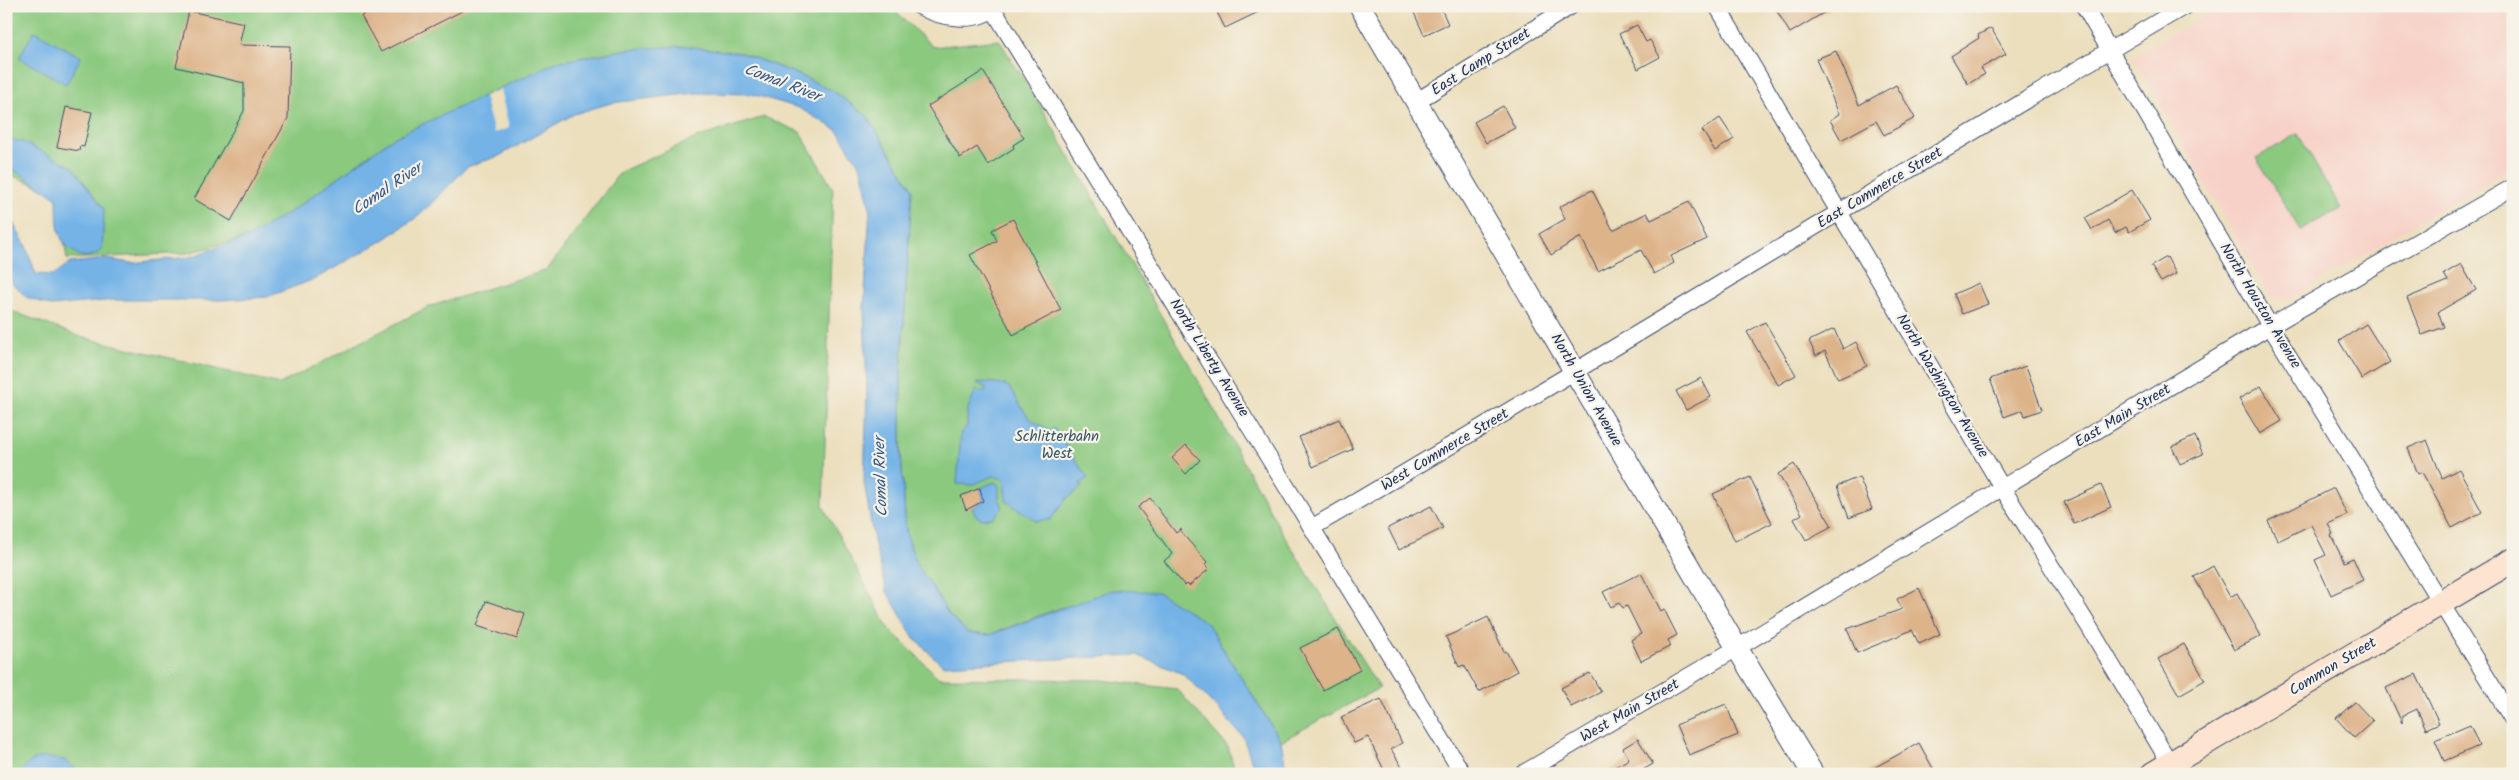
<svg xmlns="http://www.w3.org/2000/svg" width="2519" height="780" viewBox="0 0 2519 780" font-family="Kalam,sans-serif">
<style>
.built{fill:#f7d1c7}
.green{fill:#8bc97f;stroke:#537c6e}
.water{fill:#74b3e7;stroke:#4871a2}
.pier{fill:#ecdfbe}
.building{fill:#ddb389}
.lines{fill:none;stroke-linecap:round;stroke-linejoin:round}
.minor-casing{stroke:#3a496c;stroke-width:18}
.tertiary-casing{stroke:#3a496c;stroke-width:23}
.secondary-casing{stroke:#3a496c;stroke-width:26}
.minor{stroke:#fff;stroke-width:16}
.tertiary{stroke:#fff;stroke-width:21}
.secondary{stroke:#fde4d0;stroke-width:24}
.labels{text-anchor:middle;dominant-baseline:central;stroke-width:4.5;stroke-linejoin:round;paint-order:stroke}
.street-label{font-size:15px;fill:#1b2f5e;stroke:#f7f3e8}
.park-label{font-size:15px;fill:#375666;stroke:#f7f3e8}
.water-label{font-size:16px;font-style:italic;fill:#365787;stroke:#f7f3e8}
</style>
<rect width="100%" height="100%" fill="#f7f3e8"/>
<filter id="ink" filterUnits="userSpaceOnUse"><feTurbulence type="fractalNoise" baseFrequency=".02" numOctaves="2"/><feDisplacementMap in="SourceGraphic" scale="10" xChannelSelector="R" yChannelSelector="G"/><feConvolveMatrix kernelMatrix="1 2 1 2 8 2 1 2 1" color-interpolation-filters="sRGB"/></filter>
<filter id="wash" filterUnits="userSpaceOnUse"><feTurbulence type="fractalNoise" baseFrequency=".0096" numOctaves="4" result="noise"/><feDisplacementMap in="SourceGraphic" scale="20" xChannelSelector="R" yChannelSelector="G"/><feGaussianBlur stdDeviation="1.12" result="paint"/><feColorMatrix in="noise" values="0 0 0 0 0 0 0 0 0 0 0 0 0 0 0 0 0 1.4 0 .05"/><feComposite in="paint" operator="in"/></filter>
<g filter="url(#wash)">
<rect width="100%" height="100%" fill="#ecdfbe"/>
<path class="built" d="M 2223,6 L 2513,6 L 2513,166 L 2287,300 L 2268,294 L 2146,78 L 2132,57 Z"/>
<path class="green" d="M 6,6 L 890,6 L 933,47 L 999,40 L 1041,107 L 1189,364 L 1283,534 L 1379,688 L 1281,741 L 1207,623 L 1062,607 L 989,635 L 968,633 L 949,615 L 931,585 L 916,564 L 906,531 L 901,455 L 901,374 L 912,188 L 867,116 L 833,91 L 795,73 L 741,53 L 500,89 L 393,138 L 293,210 L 249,237 L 188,253 L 67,259 L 57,198 L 53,192 L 6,173 Z
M 764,117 L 800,132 L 833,189 L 823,506 L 887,626 L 939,678 L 1102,680 L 1177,689 L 1228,747 L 1236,774 L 6,774 L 6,309 L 81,337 L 280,384 L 428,307 L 547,270 L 620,172 L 696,138 Z
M 2298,134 L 2341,209 L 2300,230 L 2256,158 Z"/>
<path class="water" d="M 34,31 L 81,57 L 66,84 L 19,58 Z
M 685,46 L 741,53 L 795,73 L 833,91 L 867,116 L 912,188 L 901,374 L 901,455 L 906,531 L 916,564 L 931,585 L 949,615 L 968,633 L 989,635 L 1112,590 L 1158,592 L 1207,623 L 1281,741 L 1287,774 L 1256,774 L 1243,737 L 1219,710 L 1183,674 L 1137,655 L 942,665 L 914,638 L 887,592 L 874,541 L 864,482 L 867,393 L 864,308 L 870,208 L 861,168 L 837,130 L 799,108 L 752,94 L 695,93 L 611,103 L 574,114 L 499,156 L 467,167 L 420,215 L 382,241 L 315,279 L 267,297 L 222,300 L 114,300 L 51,306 L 26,297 L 6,277 L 6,216 L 10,218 L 25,244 L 36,274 L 53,275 L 70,263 L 106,259 L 131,263 L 190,257 L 249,237 L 293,210 L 393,138 L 556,62 L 630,49 Z
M 6,139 L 23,142 L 73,167 L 104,209 L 102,250 C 94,256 86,259 77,254 C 54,241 58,221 57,198 L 19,173 L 6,168 Z
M 976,382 C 1021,384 1004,384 1027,415 C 1033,423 1042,424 1049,431 L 1054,428 L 1088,478 L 1080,483 L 1082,487 L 1067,498 L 1050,520 L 1036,521 L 1006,501 L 1004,479 L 993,476 L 972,485 L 957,484 L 961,432 L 967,426 L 967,411 L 976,390 L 985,392 L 986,388 Z
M 994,482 L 999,485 L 999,499 L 1003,507 L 993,518 L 981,519 L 975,515 L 972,508 L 983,501 L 980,488 Z
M 43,757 L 64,760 L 82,774 L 18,774 L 31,761 Z"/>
<path class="pier" d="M 500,89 L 509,128 L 494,133 L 484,96 Z"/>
<g id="blocks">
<path class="building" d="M 379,6 L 472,6 L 381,52 L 361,16 Z
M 1214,6 L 1271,6 L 1225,28 Z
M 1411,6 L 1440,6 L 1448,24 L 1424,35 Z
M 1774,6 L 1835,6 L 1790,33 Z
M 189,11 L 244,23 L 239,45 L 290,46 L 288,118 L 231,221 L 194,199 L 244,111 L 244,83 L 176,67 Z
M 1637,25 L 1646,42 L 1650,40 L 1660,57 L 1638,69 L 1619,34 Z
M 1991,28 L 2006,54 L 1981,68 L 1985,74 L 1968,84 L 1951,56 L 1979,38 L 1978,35 Z
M 1836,51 L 1859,105 L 1896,85 L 1915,118 L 1884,135 L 1876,121 L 1841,140 L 1830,120 L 1839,114 L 1816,59 Z
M 983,71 L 1024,138 L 1013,145 L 1014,148 L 988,165 L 977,147 L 960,158 L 928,106 Z
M 1503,106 L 1515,128 L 1486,143 L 1474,122 Z
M 66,107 L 92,112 L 84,147 L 80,146 L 79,151 L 57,147 Z
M 1720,118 L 1734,139 L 1715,151 L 1702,130 Z
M 1592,190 L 1613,230 L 1647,213 L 1651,220 L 1689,202 L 1707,239 L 1671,256 L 1674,263 L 1654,274 L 1641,250 L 1598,271 L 1581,237 L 1551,255 L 1539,234 L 1565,219 L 1559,207 Z
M 2132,190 L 2150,220 L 2129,232 L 2126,227 L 2115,233 L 2108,220 L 2092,230 L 2085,218 Z
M 1013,219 L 1061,310 L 1013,335 L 970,255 L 997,241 L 992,230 Z
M 2167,257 L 2176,274 L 2161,282 L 2151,266 Z
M 2461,264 L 2476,290 L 2438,312 L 2444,327 L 2422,335 L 2407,298 L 2448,281 L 2444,274 Z
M 1979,283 L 1988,304 L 1962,314 L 1954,294 Z
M 1765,322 L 1796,375 L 1778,385 L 1747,332 Z
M 2366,324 L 2390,362 L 2362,379 L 2339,341 Z
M 1834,329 L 1843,349 L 1856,342 L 1867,366 L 1838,379 L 1825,351 L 1816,356 L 1809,341 Z
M 2026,366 L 2042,410 L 2025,416 L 2023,410 L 2004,417 L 1990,379 Z
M 1701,378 L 1711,397 L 1686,410 L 1676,391 Z
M 2261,386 L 2282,421 L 2260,434 L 2239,399 Z
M 1339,419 L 1353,449 L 1313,467 L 1299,437 Z
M 2195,436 L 2203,454 L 2180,464 L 2172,447 Z
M 2427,440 L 2442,478 L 2459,469 L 2482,512 L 2452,528 L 2422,472 L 2418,474 L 2408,448 Z
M 1186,445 L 1200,460 L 1186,474 L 1172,458 Z
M 1794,464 L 1832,526 L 1806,540 L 1794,519 L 1802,514 L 1778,474 Z
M 1750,477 L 1772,523 L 1735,541 L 1713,494 Z
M 1859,477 L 1872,509 L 1849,518 L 1837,486 Z
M 2101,485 L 2111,507 L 2074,524 L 2064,502 Z
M 980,488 L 983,501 L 966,510 L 961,496 Z
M 2334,488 L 2347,515 L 2328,524 L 2333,534 L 2331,535 L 2344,562 L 2353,558 L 2363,580 L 2331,595 L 2315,560 L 2326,555 L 2311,525 L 2278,541 L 2268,521 Z
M 1150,498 L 1176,533 L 1181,529 L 1181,532 L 1207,562 L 1205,564 L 1209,569 L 1189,586 L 1187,584 L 1185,586 L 1164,561 L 1172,554 L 1138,507 Z
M 1431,506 L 1443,528 L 1399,550 L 1388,528 Z
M 2213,566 L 2230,597 L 2237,593 L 2261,636 L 2234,650 L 2194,577 Z
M 1641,573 L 1661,611 L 1664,609 L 1677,635 L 1668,640 L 1671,646 L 1641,661 L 1631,640 L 1641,634 L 1627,606 L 1623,608 L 1619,603 L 1611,607 L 1603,592 Z
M 1919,588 L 1940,634 L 1919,644 L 1912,630 L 1857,653 L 1847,629 L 1902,609 L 1897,599 Z
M 486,601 L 525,614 L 517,639 L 477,626 Z
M 1488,617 L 1504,652 L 1506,651 L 1517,671 L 1479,692 L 1464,665 L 1459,667 L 1446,637 Z
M 1338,629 L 1360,670 L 1323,690 L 1300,648 Z
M 2184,644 L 2205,680 L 2179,695 L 2158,659 Z
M 1590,673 L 1601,692 L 1571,707 L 1561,688 Z
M 2416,674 L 2439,723 L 2426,729 L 2417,709 L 2402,716 L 2402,723 L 2386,688 Z
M 1381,699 L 1402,743 L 1391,749 L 1406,774 L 1386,774 L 1368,737 L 1354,743 L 1341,717 Z
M 2355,702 L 2373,721 L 2354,738 L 2336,718 Z
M 1726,704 L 1738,735 L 1689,755 L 1676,725 Z
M 2470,725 L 2479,746 L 2444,761 L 2435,740 Z
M 1638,739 L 1653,764 L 1636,774 L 1603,774 L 1629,759 L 1623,748 Z
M 1919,743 L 1936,774 L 1863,774 Z"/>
</g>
</g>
<g filter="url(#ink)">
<use href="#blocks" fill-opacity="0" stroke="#3a496c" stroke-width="1"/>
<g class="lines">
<defs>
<path id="minor" d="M 919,6 C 940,18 977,25 996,6
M 1717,6 L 2003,489 L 2088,625 L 2175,772
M 2084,6 L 2270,326 L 2513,720
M 993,9 L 1463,774
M 1417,101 L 1571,6
M 1313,527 C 1605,356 1893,177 2185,6
M 1522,774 L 1737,648 L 2270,326 L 2513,187"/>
<path id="tertiary" d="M 1360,6 L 1737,648 L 1813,774"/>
<path id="secondary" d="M 2153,774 L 2513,560"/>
</defs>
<use href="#minor" class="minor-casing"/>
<use href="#tertiary" class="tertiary-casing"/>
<use href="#secondary" class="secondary-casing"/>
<use href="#minor" class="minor"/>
<use href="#tertiary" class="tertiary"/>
<use href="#secondary" class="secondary"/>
</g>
</g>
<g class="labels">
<g class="street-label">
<text transform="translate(1481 62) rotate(-32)">East Camp Street</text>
<text transform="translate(1880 188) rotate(-31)">East Commerce Street</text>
<text transform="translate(2260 306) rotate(59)">North Houston Avenue</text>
<text transform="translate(1209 358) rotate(58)">North Liberty Avenue</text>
<text transform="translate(1942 386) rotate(59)">North Washington Avenue</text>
<text transform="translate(1586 390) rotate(60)">North Union Avenue</text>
<text transform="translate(2123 416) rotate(-31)">East Main Street</text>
<text transform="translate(1445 450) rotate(-31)">West Commerce Street</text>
<text transform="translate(2333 667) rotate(-31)">Common Street</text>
<text transform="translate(1630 711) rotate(-30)">West Main Street</text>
</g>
<g class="park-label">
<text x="1057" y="437">Schlitterbahn<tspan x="1057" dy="17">West</tspan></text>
</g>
<g class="water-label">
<text transform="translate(782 83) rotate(21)">Comal River</text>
<text transform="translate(387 189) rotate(-34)">Comal River</text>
<text transform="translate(881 477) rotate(-92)">Comal River</text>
</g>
</g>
<rect width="2519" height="780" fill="none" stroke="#f7f3e8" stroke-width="25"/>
</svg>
